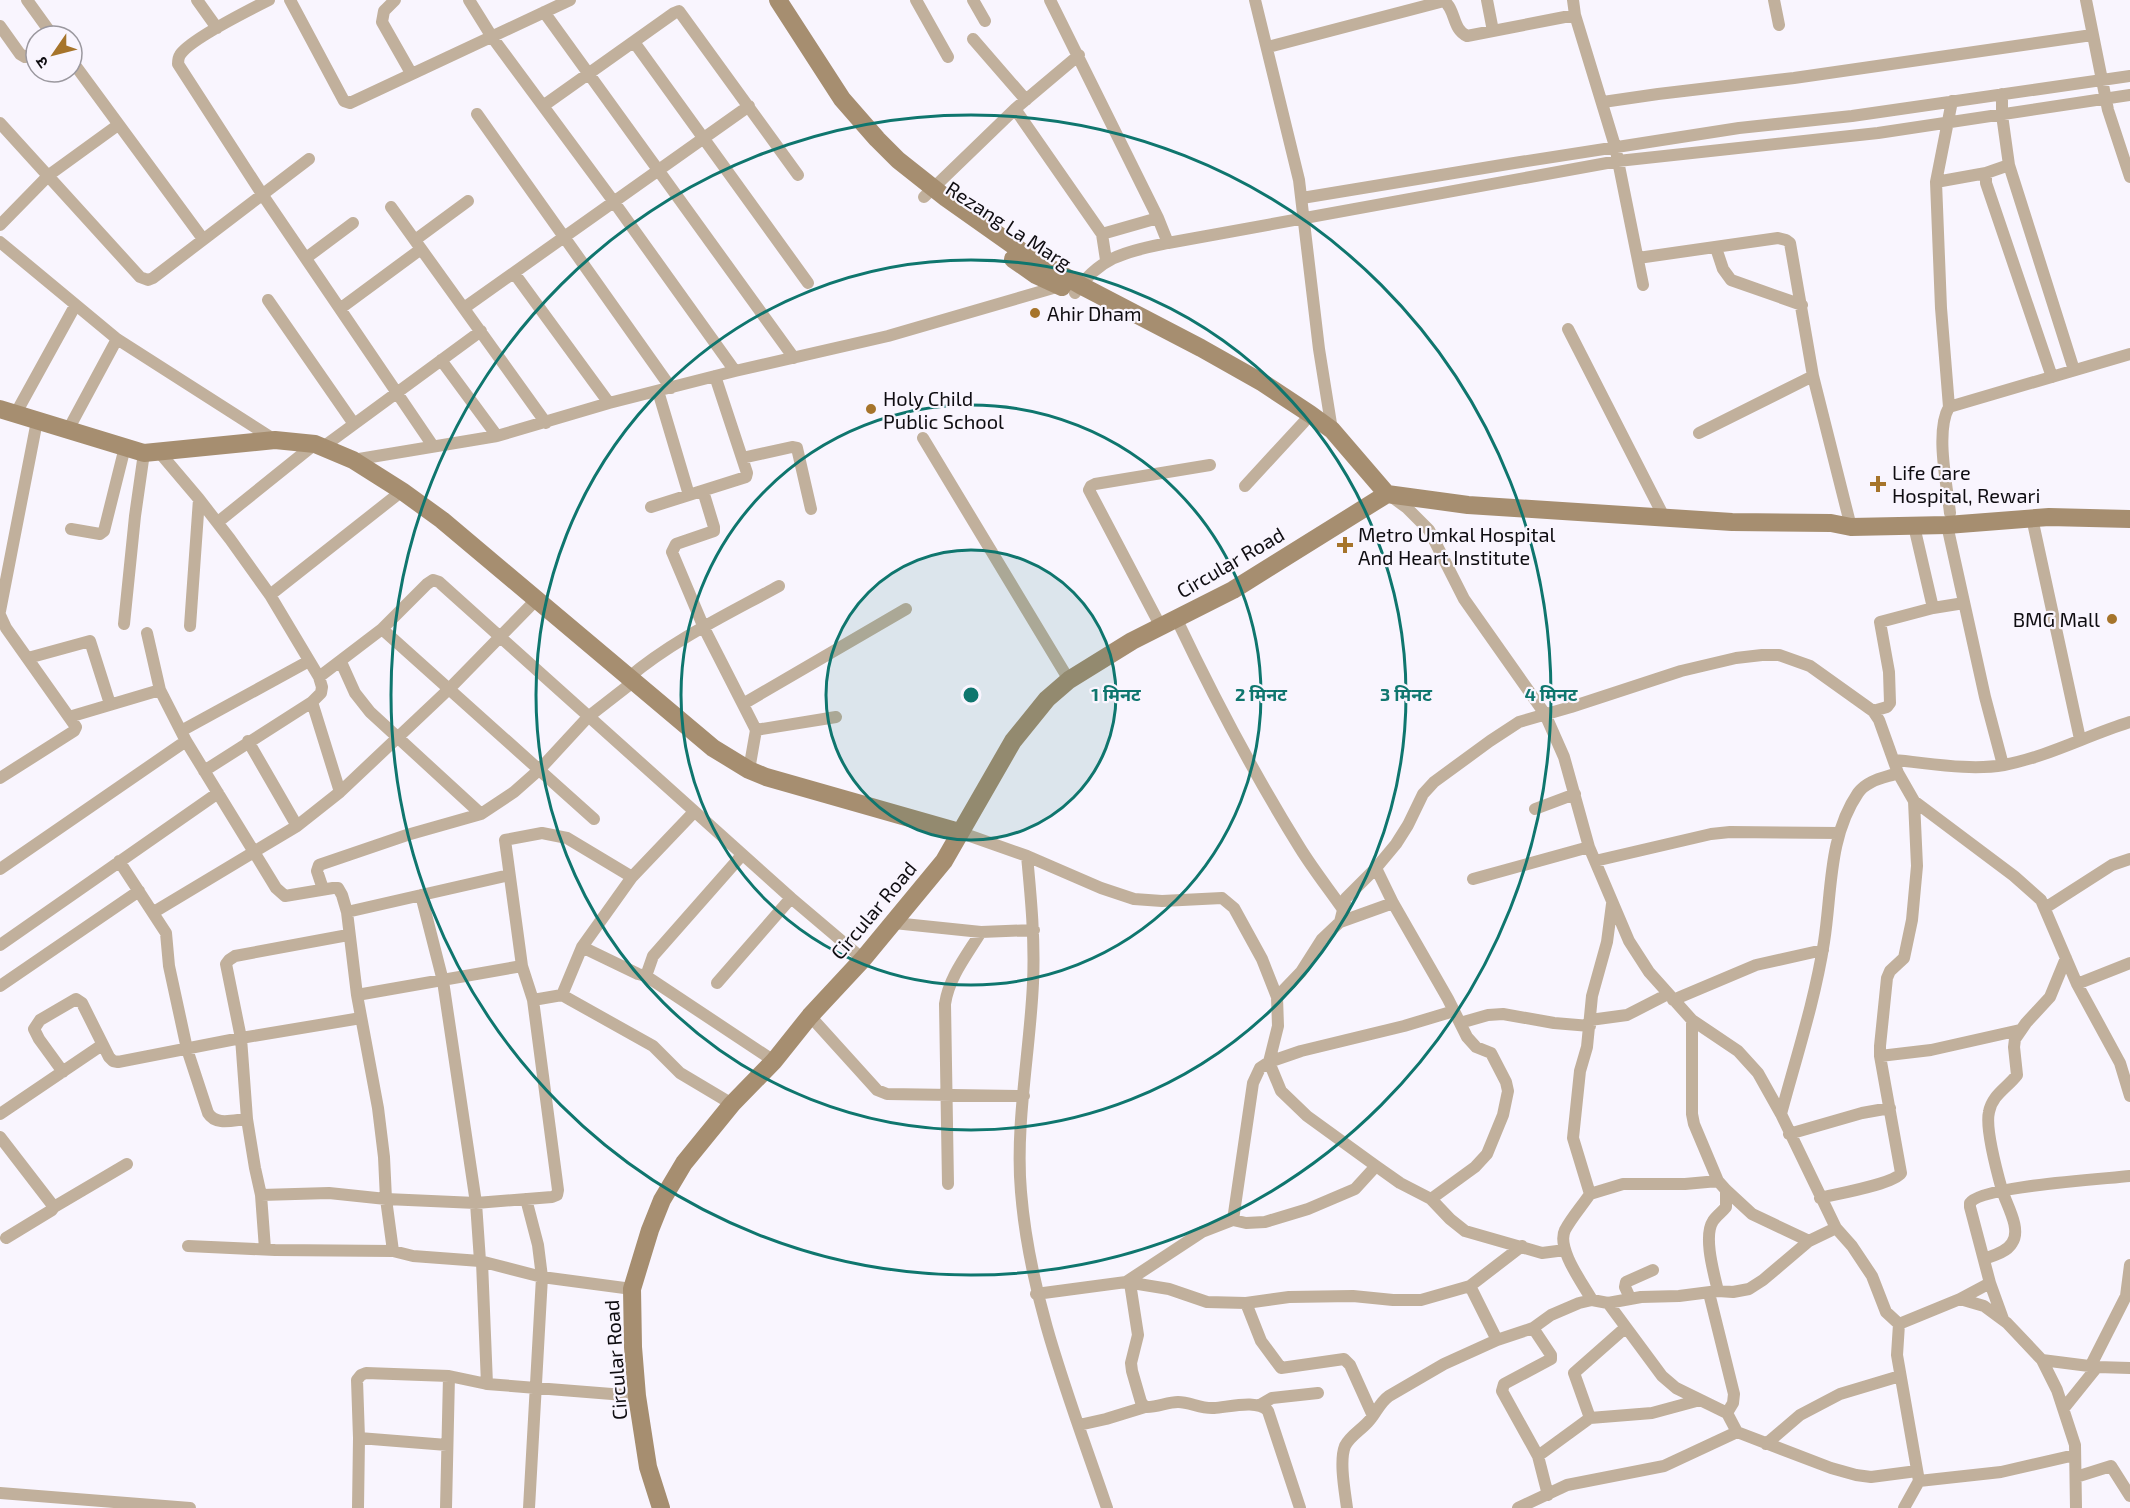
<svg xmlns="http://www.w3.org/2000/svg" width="2130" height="1508" viewBox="0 0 2130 1508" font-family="'Exo 2','Noto Sans Devanagari',sans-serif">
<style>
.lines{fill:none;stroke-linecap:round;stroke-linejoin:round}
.street{stroke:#c1b09c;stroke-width:12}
.secondary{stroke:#a68e70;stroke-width:18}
.ring{fill:none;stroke:#0f766e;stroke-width:3}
.poi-dot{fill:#a6742b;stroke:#f9f5fe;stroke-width:2}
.labels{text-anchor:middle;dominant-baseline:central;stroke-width:4.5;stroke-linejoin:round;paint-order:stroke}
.street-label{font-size:20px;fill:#0f0d11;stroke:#f9f5fe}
.poi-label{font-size:20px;fill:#0f0d11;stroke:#f9f5fe;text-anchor:start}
.centre{fill:#0f766e;stroke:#f9f5fe;stroke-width:3}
.ring-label{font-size:18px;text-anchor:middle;font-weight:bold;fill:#0f766e;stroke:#f9f5fe;stroke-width:4.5;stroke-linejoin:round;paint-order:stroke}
</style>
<rect width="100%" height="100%" fill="#f9f5fe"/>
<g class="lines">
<path class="street" d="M 27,0 L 53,36
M 197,0 L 217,28
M 269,0 C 251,9 189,40 180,55 C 178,58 178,61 178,64 L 262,194 L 433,446
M 290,0 L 344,101 L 350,103 L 570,0
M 395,0 L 384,11 L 382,22 L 411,73
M 469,0 L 492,37 L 614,202 L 735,371
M 916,0 L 948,57
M 973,0 L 985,21
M 1050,0 L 1158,218 L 1168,243
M 1255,0 L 1299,180 L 1319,349 L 1332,430
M 1487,0 L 1493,31
M 1573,0 L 1575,15 L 1615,146 L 1643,285
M 1774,0 L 1779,25
M 2086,0 L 2108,110 L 2130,177
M 544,12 L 794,358
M 0,26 L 20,54 L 25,57 L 36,52
M 973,39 L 1026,100
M 634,42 L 808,283
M 1268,47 L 1444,1 C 1456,10 1452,29 1467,36 L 1575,15
M 72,61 L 203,239
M 2002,94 L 2002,115 L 2009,165 L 2074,370
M 1603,102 L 1658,94 L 1794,78 L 2092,35
M 543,106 L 674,13 L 679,11 L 798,175
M 1015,109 L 1102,234 L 1158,218
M 477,114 L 671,388
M 0,123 L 140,277 L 148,280 L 153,278 L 309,159
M 2009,165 L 1986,173 L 1986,183 L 2052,377
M 1936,182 L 1986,173
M 924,197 L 1015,109 L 1079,55
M 1302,198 L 1508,164 L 1739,128 L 1852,116 L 2130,76
M 391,207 L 546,423
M 0,225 L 49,175 L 118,125
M 1102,234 L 1106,260
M 415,240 L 468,201
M 0,242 L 117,339 L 275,440
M 1716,248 L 1723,269 L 1731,280 L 1802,305
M 306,258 L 353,223
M 1638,258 L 1778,238 L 1786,240 L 1790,243 L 1813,376 L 1851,527
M 514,273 L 609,403
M 1075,293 C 1100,256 1126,252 1168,243 L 1618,161 L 1878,133 L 2130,95
M 268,300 L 354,424
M 341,308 L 421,249
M 464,308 L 749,106
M 1568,329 L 1665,519
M 441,360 L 497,436
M 658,391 L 689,495
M 1949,407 L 1941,308 L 1936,182 L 1952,101
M 16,413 L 75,306
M 68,430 L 117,339
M 1699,433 L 1813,376
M 923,438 L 1069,680
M 323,447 L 481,331
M 160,453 L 199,499 L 230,539 L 270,595 L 319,677 L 322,687 L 321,693 L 312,702 L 204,771
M 742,458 L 792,447 L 797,448 L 811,509
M 353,460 L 497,436 L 609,403 L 735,371 L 888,336 L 1060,286
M 1245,486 L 1304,422
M 703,491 L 714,527 L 714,531 L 676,544 L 672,552 L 704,628 L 756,730 L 749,770
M 1392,497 L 1407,508 L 1429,530 L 1464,599 L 1545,714 L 1564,757 L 1589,847 L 1629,941 L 1649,972 L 1692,1020 L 1738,1051 L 1758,1073 L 1781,1114 L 1836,1228 L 1852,1246 L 1872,1276 L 1886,1312 L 1899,1324 L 1960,1299 L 1984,1306 L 2007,1323 L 2042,1360 L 2057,1390 L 2075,1445 L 2076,1508
M 651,507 L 746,477 L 747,473 L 715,376
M 1950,513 C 1947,485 1935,431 1949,407 L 2130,354
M 2032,518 L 2080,739
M 218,522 L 315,444
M 1947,525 L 1985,697 L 2003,765
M 71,529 L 100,534 L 104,531 L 125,447
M 270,595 L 402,491
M 1933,608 L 1964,603
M 0,611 L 37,421
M 0,615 L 6,628 L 76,727 L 74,731 L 0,778
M 1177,620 C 1214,698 1254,774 1300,848 C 1313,869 1328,888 1342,908
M 124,624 L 135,516 L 144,453
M 190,626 L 199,499
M 1161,627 L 1089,490 L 1091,486 L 1095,484 L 1210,465
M 382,629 L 594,819
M 147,633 L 160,690 L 186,741 L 276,888 L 285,896 L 333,888 L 338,888 L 342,895 L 347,912 L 357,995 L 378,1108 L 384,1157 L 386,1199 L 393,1251
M 28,658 L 90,641 L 110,704
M 341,662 L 355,693 L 370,712 L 481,814
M 319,677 L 382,629 L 427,584 L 433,580 L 439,582 L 791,898 L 863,959
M 628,678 C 673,640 728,614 779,586
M 312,702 L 340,792
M 743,704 L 906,609
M 1873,711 L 1887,707 L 1890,703 L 1889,672 L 1880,622 L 1933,608 L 1914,526
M 69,717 L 160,690
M 756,730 L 836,717
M 181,731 L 309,661
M 248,741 L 297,826
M 1894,760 C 1929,763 1969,771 2004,765 C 2047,757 2088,735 2130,722
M 1535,809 L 1575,794
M 959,832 L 1027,856 L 1101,888 L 1134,899 L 1162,901 L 1222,898 L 1234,908 L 1262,959 L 1277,997 L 1278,1026 L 1269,1062 L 1281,1091 L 1307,1116 L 1376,1166 L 1400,1183 L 1431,1199 L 1450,1219 L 1465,1231 L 1542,1253 L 1565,1250
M 1027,856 C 1031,898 1035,940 1033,983 C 1030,1051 1015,1125 1021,1192 C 1030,1302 1072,1405 1107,1508
M 119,861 L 166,933 L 169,966 L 187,1049 L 208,1113 C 216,1126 233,1120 247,1119
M 1595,861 L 1711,834 L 1730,832 L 1839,833
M 1376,868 L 1393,903 L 1448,999 L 1467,1037 L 1476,1047 L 1491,1053 L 1506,1082 L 1508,1091 L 1503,1115 L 1487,1154 L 1475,1167 L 1431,1199
M 0,869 L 186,741
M 1473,879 L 1589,847
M 323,889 L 317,871 L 319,865 L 407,835 L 481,814 L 514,792 L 540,769 L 588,717 L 633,682
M 421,895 L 443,981 L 476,1203 L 480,1261
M 2045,908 L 2112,865 L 2130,859
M 154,912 L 297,826 L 340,792 L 449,689 L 536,600
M 347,912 L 509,875
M 1340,922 L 1393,903
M 894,923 L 981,932 L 1034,930
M 0,945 L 218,793
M 582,947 L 638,974 L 646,976 L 774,1061
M 646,976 L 653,956 L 742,855
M 717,983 L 791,898
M 2077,984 L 2130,963
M 0,986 L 139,891
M 357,995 L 522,966
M 562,995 L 582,947 L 632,877 L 694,812
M 1277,997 L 1301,972 L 1322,939 L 1340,922 L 1346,898 L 1376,868 L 1396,844 L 1408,825 L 1423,794 L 1434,782 L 1490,741 L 1519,722 L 1571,707 L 1681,671 L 1736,658 L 1762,655 L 1779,655 L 1810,666 L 1873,711 L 1879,720 L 1898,773 L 1914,801 L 2014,876 L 2041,900 L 2077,984 L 2120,1063 L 2130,1096
M 533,1000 L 562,995 L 569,999 L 653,1046 L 680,1073 L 732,1104
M 1673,1000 L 1756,965 L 1823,950
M 810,1016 L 877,1090 L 887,1094 L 1024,1096
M 1590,1020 L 1627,1015 L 1668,994
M 1692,1020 L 1692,1114 L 1694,1124 L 1718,1181 L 1726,1190 L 1752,1214 L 1809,1241
M 1460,1023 L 1488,1015 L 1503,1014 L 1554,1023 L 1590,1026
M 1880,1056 L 1931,1050 L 2020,1030
M 63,1072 L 39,1039 L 34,1029 L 40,1020 L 76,999 L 82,1003 L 109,1057 L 113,1061 L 118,1062 L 241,1038 L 361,1018
M 0,1114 L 102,1045
M 1781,1114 C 1796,1058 1815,1000 1824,942 C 1832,892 1828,837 1858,793 C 1867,780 1884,778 1898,773
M 1789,1134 L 1862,1113 L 1890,1108
M 0,1137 L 54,1207 L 52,1210 L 6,1238
M 948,1184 L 945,1004 C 949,977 967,955 981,932
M 1590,1194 L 1623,1184 L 1685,1184 L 1718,1181
M 261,1195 L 329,1193 L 386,1199 L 476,1203 L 552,1197 L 557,1195 L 558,1190 L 533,1000 L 522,966 L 505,840 L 542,833 L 567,838 L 632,877
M 1820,1198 C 1836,1194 1894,1184 1901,1173 L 1880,1056 L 1880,1046 L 1887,978 L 1890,971 L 1904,958 L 1912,920 L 1917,866 L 1914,801
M 526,1199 L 538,1245 L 542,1277 L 529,1508
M 54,1207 L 127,1164
M 1233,1220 L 1253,1083 L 1260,1068 L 1269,1062 L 1301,1051 L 1404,1026 L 1454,1011
M 188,1246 L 275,1250 L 393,1251 L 413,1256 L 480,1261 L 542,1277 L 632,1289
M 265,1249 L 261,1195 L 255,1168 L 247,1119 L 241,1038 L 226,964 L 229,960 L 235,956 L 348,935
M 1984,1259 C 1993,1256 2007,1252 2012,1243 C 2022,1229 2006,1204 2002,1190 C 1997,1172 1985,1128 1989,1112 C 1992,1095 2007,1088 2017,1075 L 2014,1047 L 2015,1039 L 2026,1023 L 2050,997 L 2066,958
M 482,1262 L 487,1384
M 1126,1282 L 1169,1289 L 1207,1302 L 1246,1303 L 1289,1297 L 1353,1296 L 1393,1300 L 1421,1300 L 1470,1286 L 1522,1246
M 1130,1283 L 1138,1335 L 1131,1363 L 1132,1371 L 1141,1402 L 1145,1407 C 1156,1408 1167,1402 1178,1402 C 1190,1402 1201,1409 1214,1408 C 1229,1407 1258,1399 1268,1411 L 1300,1508
M 1990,1283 L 1970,1207 L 1970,1203 C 1980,1186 2105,1179 2130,1176
M 1470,1286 L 1497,1340
M 1718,1291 C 1714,1274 1703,1236 1713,1221 C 1716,1216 1722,1212 1726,1207 L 1726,1190
M 1709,1293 L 1734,1394 L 1733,1403 L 1727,1413
M 1036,1294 L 1126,1282 L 1202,1232 L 1233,1220 L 1246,1223 L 1265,1222 L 1308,1209 L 1355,1189 L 1376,1166
M 1630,1298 L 1625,1287 L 1626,1282 L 1653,1270
M 1960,1299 L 1990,1283 L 2003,1319
M 1592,1300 C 1583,1284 1556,1248 1565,1230 C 1572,1217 1582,1206 1590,1194 L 1573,1138 L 1580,1071 L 1587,1047 L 1592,996 L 1607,942 L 1612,904
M 1246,1303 L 1261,1341 L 1281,1368 L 1344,1359 L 1350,1365 L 1373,1416
M 1608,1303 L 1662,1376 L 1676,1388 L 1727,1413 L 1737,1432 L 1831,1468 L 1856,1475 L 1871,1477 L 1917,1471
M 1899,1324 L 1897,1355 L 1919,1481 L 1904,1508
M 1533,1328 L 1551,1355 L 1551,1359 L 1504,1384 L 1502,1391 L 1538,1456
M 2042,1360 L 2097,1367 L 2130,1368
M 2090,1367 L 2126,1296 L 2130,1265
M 1260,1405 L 1272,1398 L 1318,1393
M 2064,1408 L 2097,1367
M 1590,1418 L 1574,1373 L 1625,1328
M 1079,1425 L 1106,1419 L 1145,1407
M 359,1438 L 447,1445
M 1766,1444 L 1800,1415 L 1840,1394 L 1900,1376
M 2076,1477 L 2111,1466 L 2130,1496
M 1919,1481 L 2001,1472 L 2075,1455
M 0,1493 L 190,1508
M 1548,1495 L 1538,1456 L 1590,1418 L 1652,1413 L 1700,1400
M 358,1508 L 359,1438 L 357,1380 L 361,1375 L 366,1373 L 449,1376 L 487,1384 L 637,1396
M 446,1508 L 449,1376
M 1347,1508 C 1345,1492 1339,1461 1345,1446 C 1350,1436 1361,1430 1368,1422 C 1376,1414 1379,1403 1389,1396 L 1444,1364 L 1497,1340 L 1533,1328 L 1551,1315 L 1579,1303 L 1592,1300 L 1608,1303 L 1641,1297 L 1679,1296 L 1718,1291 L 1733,1292 L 1749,1289 L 1763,1280 L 1809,1241 L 1836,1228
M 1518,1508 L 1567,1485 L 1664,1466 L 1737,1432"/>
<path class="secondary" d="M 778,0 L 842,99 L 877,139 L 898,160 L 946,198 L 1024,253 L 1080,285 L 1201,348 L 1263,383 L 1310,414 L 1332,430 L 1387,494
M 1013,259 L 1036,275 L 1062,287
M 0,409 L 144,453 L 275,440 L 315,444 L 353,460 L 402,491 L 442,520 L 713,748 L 749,770 L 766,777 L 959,832
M 1387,494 L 1468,505 L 1732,522 L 1831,523 L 1851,527 L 1947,525 L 2049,517 L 2130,519
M 661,1508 L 648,1467 L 637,1396 L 633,1347 L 632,1289 L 650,1230 L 662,1200 L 684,1163 L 732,1104 L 774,1061 L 810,1016 L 863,959 L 944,861 L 1013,741 L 1047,699 L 1069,680 L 1132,641 L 1233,590 L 1387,494"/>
</g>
<circle cx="971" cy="695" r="145" fill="#0f766e" fill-opacity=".12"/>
<g class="ring">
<circle cx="971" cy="695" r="145"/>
<circle cx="971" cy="695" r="290"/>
<circle cx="971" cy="695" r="435"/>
<circle cx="971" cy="695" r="580"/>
</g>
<g class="poi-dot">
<circle cx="1035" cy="313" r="6"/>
<circle cx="871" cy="409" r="6"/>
<path d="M1875 475h6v6h6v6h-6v6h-6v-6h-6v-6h6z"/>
<path d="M1342 536h6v6h6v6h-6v6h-6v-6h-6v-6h6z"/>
<circle cx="2112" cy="619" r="6"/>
</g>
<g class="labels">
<g class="street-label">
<text transform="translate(1009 225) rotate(33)">Rezang La Marg</text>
<text transform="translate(1230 562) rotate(-30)">Circular Road</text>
<text transform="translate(873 910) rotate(-50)">Circular Road</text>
<text transform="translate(615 1360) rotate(-94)">Circular Road</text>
</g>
<g class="poi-label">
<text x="1047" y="313">Ahir Dham</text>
<text x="883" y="398">Holy Child<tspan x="883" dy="23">Public School</tspan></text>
<text x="1892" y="472">Life Care<tspan x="1892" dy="23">Hospital, Rewari</tspan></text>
<text x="1358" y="534">Metro Umkal Hospital<tspan x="1358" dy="23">And Heart Institute</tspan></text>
<text x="2100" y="619" text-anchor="end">BMG Mall</text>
</g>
</g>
<circle cx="971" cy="695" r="9" class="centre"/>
<g class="ring-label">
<text x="1116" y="701">1 मिनट</text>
<text x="1261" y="701">2 मिनट</text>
<text x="1406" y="701">3 मिनट</text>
<text x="1551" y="701">4 मिनट</text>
</g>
<g transform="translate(54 54) rotate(235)"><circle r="28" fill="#f9f5fe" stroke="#9b989f" stroke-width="1.5"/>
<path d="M0-4.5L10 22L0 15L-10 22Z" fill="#a6742b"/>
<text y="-9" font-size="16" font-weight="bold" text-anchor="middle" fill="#0f0d11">उ</text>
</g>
</svg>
